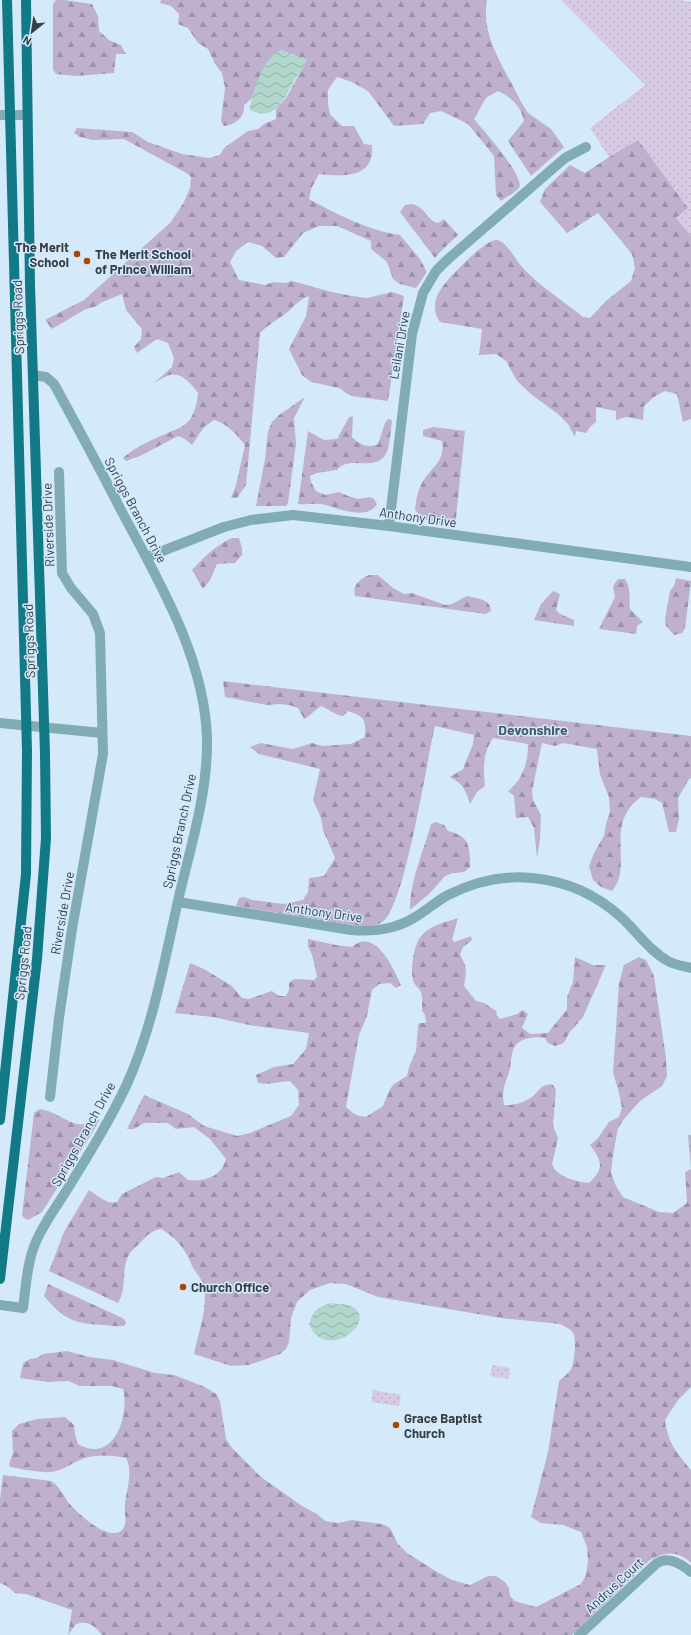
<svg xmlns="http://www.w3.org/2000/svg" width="691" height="1635" viewBox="0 0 691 1635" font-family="Barlow,sans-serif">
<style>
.grass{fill:url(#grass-dots)}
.forest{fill:url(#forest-firs)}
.water{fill:url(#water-waves)}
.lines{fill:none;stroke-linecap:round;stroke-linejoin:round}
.minor{stroke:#82acb3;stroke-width:10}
.major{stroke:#127986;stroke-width:10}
.poi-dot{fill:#a94805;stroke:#d4eafb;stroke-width:1.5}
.labels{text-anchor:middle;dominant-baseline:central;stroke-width:3;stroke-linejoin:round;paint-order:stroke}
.poi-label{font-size:13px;font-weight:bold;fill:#353e45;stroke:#d4eafb;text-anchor:start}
.street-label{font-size:13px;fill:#353e45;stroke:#d4eafb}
.neighbourhood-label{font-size:14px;font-weight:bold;fill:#475a69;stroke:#d4eafb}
</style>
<defs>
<pattern id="grass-dots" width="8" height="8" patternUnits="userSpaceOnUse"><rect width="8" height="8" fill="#d7cbe3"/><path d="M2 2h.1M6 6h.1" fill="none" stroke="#b9afc4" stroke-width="1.8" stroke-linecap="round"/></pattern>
<pattern id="forest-firs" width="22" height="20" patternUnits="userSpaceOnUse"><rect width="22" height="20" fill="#bfb1ce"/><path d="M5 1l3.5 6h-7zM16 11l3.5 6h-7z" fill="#9c91a9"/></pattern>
<pattern id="water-waves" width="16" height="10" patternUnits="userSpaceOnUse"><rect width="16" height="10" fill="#b1d7cc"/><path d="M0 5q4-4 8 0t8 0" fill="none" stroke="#91b0a7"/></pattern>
</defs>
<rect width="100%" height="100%" fill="#d4eafb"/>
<path class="grass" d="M 561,0 L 681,0 L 691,2 L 691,236 L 676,218 L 688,208 L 638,140 L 609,157 L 590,128 L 645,85 Z
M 492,1365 L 510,1368 L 509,1379 L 490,1376 Z
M 373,1390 L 401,1395 L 399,1406 L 371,1402 Z"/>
<path class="forest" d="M 56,0 L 64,0 L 92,4 L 98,16 L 99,31 L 109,40 L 121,45 L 126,54 L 116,54 L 114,73 L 75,76 L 56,74 L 53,70 L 53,4 Z
M 161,0 L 487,0 C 480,37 506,70 521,102 L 528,113 L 551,129 L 564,147 L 531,176 L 508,141 L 524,121 C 521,106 511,97 498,91 L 486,98 L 474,119 C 482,129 526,177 519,188 C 515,193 506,197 501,201 L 496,195 L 494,156 L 468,124 L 441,111 L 430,113 L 423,124 L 394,126 L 368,91 L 352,82 L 337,77 L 328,90 L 328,104 L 330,114 L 342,126 L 354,126 L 364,144 L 372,145 C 375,178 344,177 319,174 L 311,189 L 309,199 C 336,214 370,231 400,235 L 420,259 L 427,272 L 416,288 L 400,284 L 393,279 L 387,262 L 371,249 L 371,241 L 337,226 L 319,226 L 303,233 L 284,257 L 276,258 L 262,246 L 248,242 L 236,251 L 230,262 L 239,280 L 265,285 L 273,282 L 285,283 L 292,281 L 332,292 L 352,296 L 367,298 L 392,292 L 404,296 L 388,401 L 351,396 L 339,388 L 311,382 L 302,375 L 289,349 L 306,316 L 309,296 C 301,299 297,303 291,309 C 280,319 271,322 260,333 L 246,485 L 237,498 L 231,498 L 236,485 L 245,445 C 236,434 228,424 214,420 L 204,427 L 192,445 L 185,439 L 178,436 L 140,456 L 126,461 L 123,458 C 136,446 156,438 172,431 C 176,429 180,428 183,426 C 194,419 197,404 198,393 C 192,385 182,372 170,375 C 165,376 158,381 153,384 L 172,367 L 174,358 L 168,343 L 157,339 L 137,353 L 134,347 L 141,339 L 142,329 L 126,310 L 122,294 L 100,303 L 97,306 L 84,310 L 52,329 L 45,320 L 84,300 L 171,222 L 184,202 L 190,188 L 191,177 L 188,174 L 124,139 L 93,140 L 80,137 L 74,133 L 77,128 L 132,132 L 148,142 L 182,154 L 209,158 L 220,155 L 224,148 L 248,131 L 258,129 L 264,124 L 276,119 L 276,109 L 286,98 L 307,60 L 281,50 L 267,63 L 252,98 L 244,105 C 245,117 236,125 224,126 L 221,121 L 225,88 L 222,73 L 215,64 L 208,49 L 198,43 L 188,28 L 178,24 L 179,14 L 171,6 L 160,3 Z
M 638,140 L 688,208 L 676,218 L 691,236 L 691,419 L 683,422 L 677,394 L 665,391 L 654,397 L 644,406 L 643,420 L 626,417 L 616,420 L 616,411 L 596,407 L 596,422 L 590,427 L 586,433 L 576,431 L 575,437 L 568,424 L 558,414 L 532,395 L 517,381 L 506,361 L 496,354 L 479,355 L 482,329 L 440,322 C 430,307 436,294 447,281 C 455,272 485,240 496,240 C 506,240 516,261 523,268 C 539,286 564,301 583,317 L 590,318 L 607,300 L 631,281 L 635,268 L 632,254 L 598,213 L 567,233 L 540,202 L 545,189 L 570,165 L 585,173 L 609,157 Z
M 412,204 C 427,208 427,221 438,223 L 444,219 L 458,235 L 440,252 L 435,258 L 400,212 L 405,205 Z
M 305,397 L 294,418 L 296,444 L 288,503 L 286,506 L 256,506 L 265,459 L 268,431 L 272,422 L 279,415 Z
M 353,416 L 352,437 C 359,444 368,449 378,444 L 385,423 L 388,419 L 392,420 C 391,429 390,440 388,449 C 379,476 350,453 337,470 L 317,473 L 310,476 L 311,482 L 316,491 L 325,495 L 339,492 L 348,496 L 358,499 L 370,497 L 374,499 L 377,504 C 366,522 336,507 321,504 C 313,503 306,505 298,504 L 308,431 L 324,440 L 337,439 L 349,417 Z
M 433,427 L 465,431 L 455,527 L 422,519 L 415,510 C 416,501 417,493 421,485 C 429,468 446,463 442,441 L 423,436 L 423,430 Z
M 232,538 L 239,538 L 242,548 L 242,555 L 235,563 L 217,564 L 210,580 L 203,589 L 192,570 C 204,557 216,545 232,538 Z
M 369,575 L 378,575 L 393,588 L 404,594 L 412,593 L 445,605 L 452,604 L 467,596 C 477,599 490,598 491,611 L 485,614 L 355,596 C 352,585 360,579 369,575 Z
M 676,578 L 691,581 L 685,628 L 682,633 L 674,635 L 666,626 L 665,619 L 670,591 L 674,586 Z
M 618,579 L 625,579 C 631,587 629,599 630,609 L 643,622 L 637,626 L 636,634 L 599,629 L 615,597 L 613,586 Z
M 553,591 L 560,594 L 556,610 L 560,614 L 574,620 L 574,626 L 534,620 L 541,604 Z
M 223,681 L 691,736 L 691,778 L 689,779 L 678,798 L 679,819 L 676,832 L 669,832 L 662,803 L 655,799 L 641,797 C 603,824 634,866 612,891 L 601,887 L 593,880 L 589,866 L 594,853 L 604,836 L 606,824 L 610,812 L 609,797 L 600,775 L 597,749 L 563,743 L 555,746 L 542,743 L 532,791 L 533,800 L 541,815 L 540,840 L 537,858 L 534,828 L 528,817 L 516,818 L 514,796 L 508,791 C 523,780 528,762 528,744 L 493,738 C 483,753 483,768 485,786 L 477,792 L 470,804 C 465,789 464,785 450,777 L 463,769 L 473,744 L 474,735 L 435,726 C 427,757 405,911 381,923 C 373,927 362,925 353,925 L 236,906 L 239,898 L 244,897 L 252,900 L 284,904 L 303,900 L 308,892 L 309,878 L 324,876 L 335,858 L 323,830 L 321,818 L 313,800 L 320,769 L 259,754 L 250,747 L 261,743 L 293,749 L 312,743 L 323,746 L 351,744 L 365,737 C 366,719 365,717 348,711 L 343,716 C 335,715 329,709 321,706 C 315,710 309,717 304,719 L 298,708 L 289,705 L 279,704 L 267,705 L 225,697 Z
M 436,822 L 444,825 L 448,831 C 470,836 470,847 470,867 L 464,872 L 453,873 L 445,876 L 430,893 L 410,910 C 410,880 423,853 431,824 Z
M 458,918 L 452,940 L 455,942 L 471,936 L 472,940 L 463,947 L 460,954 L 465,965 L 466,973 L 464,986 L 476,1001 L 484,1003 L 496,1011 L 497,1016 L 500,1019 L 517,1014 L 523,1010 L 528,1014 L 522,1028 L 530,1034 L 548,1033 L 567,1009 L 567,997 L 573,982 L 575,957 L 593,965 L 606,965 L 583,1017 L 569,1033 L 565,1041 L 562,1044 L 555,1046 L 548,1043 L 545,1038 C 534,1036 517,1038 513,1050 C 511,1056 511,1063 510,1069 C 506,1083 501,1089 504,1105 C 513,1106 527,1102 534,1095 C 542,1088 539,1086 552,1084 L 556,1089 L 553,1126 L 558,1138 L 552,1165 C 559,1178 575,1181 589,1183 C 605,1168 602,1161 590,1145 L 598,1138 L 609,1122 L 619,1117 L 622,1108 L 619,1093 L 613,1072 L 619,983 L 624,965 L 639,957 L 646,960 L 654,976 L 666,1058 L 667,1076 L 662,1086 L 640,1101 L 624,1119 L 618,1128 L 613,1155 L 611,1173 L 616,1186 L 623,1197 L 659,1212 L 673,1213 L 687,1203 L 685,1172 L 691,1169 L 688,1135 L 691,1135 L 691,1387 L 678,1400 L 665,1420 C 668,1443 676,1452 691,1470 L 691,1563 C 677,1550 665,1552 650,1560 L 572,1635 L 102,1635 C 95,1626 88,1620 76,1624 L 68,1635 L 72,1610 L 26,1594 L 15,1593 L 7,1586 L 0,1583 L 0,1500 L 3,1475 L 51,1481 C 59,1486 63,1494 68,1502 C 76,1512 101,1535 115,1533 C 119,1533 123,1530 124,1527 C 127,1520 124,1511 125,1503 C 127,1489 133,1471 126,1458 C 111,1455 94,1454 80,1460 C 70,1464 62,1471 51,1472 C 40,1473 22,1469 10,1467 L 9,1464 L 13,1453 L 12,1431 L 19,1424 L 37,1419 L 65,1417 L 74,1425 L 75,1434 L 78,1444 C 113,1465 130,1416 123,1389 L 112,1386 L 79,1386 L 69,1381 L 48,1382 L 20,1378 L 23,1363 L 30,1359 L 37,1358 L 43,1354 L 67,1351 L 89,1357 L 113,1360 L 155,1373 L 174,1375 L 205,1387 L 216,1394 L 220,1401 L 226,1439 L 232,1448 L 261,1477 L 302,1506 L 317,1514 L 325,1521 L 338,1523 L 352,1520 L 382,1524 L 390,1528 L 398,1544 L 407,1553 L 437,1572 L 452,1580 L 470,1585 L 488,1576 L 496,1576 L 505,1582 L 509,1588 L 510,1596 L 515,1601 L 536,1607 L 581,1584 L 586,1575 L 588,1561 L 587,1547 L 581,1532 L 563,1525 L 541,1523 L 531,1517 L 548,1452 L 559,1381 C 564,1377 569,1373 572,1367 C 574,1361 577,1339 573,1333 C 571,1329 565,1327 560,1324 L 501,1318 L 378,1297 L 346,1284 L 330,1283 L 310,1290 L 297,1302 L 291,1318 L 289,1342 L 286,1349 L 280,1354 L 249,1365 L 231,1366 L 194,1354 C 198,1333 208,1309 204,1287 C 202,1279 196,1273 192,1266 C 186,1250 176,1237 161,1229 C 153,1230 147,1235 141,1242 C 138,1245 133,1249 130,1253 C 120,1268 128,1287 118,1303 L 49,1271 L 64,1232 L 89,1190 C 97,1195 107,1205 117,1202 L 122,1194 L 156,1177 L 163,1178 L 179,1172 L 188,1180 C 205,1182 221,1177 226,1159 L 210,1139 L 194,1127 L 176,1129 L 168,1123 L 144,1123 L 134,1129 L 127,1129 L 144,1095 L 188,1114 L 204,1126 L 237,1136 L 250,1133 L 291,1116 L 299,1105 L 298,1090 L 290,1081 C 279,1082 269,1085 258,1083 L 256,1075 L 274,1067 L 293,1064 L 306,1049 L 309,1033 L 249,1025 L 213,1017 L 175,1013 L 190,963 L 204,969 L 232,986 L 242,998 L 249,999 L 272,991 L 279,996 L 286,996 L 289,990 L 289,983 L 294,979 L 314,980 L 317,977 C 316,970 312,951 308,947 L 308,939 L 336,945 L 352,947 C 375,927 393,967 401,985 L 396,988 L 390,983 L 379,984 L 372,990 L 367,1016 L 359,1035 L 346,1107 L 353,1113 L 359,1116 L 366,1117 L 383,1106 L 390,1089 L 394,1084 L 407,1076 L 409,1067 L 416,1051 L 418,1026 L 419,1023 L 426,1023 L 425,1015 L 422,1011 C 422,1005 423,998 421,992 C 419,988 414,985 413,980 C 410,968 414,943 422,935 C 431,925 446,922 458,918 Z
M 40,1109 C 64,1113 73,1134 100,1119 L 91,1135 L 42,1212 L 28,1220 L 24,1218 L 22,1215 L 34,1113 Z
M 48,1284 L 116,1315 L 124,1319 L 126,1323 L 125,1325 C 119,1328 110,1325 103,1325 C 72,1323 65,1320 44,1296 Z"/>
<path class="water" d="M 281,50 L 307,60 C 304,67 299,73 295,79 C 284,98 276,123 250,110 C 250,98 260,73 267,62 C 271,57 276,53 281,50 Z
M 332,1303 C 339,1304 348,1304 353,1307 C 379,1324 323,1362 309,1324 C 313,1310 319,1306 332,1303 Z"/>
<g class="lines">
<path class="minor" d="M 0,115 L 27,115
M 389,526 L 412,334 L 423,293 L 436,271 L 447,260 L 565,158 L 586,147
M 147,557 L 224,527 L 251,520 L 293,515 L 389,526 L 691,567
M 0,723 L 102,733
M 178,902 L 351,930 C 376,932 397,929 417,916 C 428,909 437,901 448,895 C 474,882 503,875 532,878 C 566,881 597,895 622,918 C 637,932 650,951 668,961 C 675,965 683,966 691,968
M 50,1097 L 59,1018 L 72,929 L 103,754 L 100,633 L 93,614 L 71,588 L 62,573 L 59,472
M 0,1305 L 23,1308 C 26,1286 27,1264 35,1244 C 43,1224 57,1206 68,1188 C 89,1154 110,1120 127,1084 C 153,1026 164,963 178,901 C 190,848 208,794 207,739 C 205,659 159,581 122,512 C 100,469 77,426 54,384 L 46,377 L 33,375
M 579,1635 L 657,1563 C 669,1556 681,1564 691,1572"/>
<path class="major" d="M 0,1120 L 26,874 L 27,751 L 7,0
M 0,1279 L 37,959 L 46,838 L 45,753 L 30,285 L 26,0"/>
</g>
<g class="poi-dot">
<circle cx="77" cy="254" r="4"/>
<circle cx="87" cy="261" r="4"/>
<circle cx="183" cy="1287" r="4"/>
<circle cx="396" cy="1425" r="4"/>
</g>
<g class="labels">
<g class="poi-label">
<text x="69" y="247" text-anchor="end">The Merit<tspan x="69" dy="15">School</tspan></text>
<text x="95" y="254">The Merit School<tspan x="95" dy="15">of Prince William</tspan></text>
<text x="191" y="1287">Church Office</text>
<text x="404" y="1418">Grace Baptist<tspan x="404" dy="15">Church</tspan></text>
</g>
<g class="street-label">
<text transform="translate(18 317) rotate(-92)">Spriggs Road</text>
<text transform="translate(399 345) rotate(-80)">Leilani Drive</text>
<text transform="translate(136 510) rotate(62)">Spriggs Branch Drive</text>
<text transform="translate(418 517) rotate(8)">Anthony Drive</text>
<text transform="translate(48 525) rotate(-92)">Riverside Drive</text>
<text transform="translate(29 641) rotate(-92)">Spriggs Road</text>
<text transform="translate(179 831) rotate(-78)">Spriggs Branch Drive</text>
<text transform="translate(324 912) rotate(8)">Anthony Drive</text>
<text transform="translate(62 913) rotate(-80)">Riverside Drive</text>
<text transform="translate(23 963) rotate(-84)">Spriggs Road</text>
<text transform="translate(83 1134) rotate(-61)">Spriggs Branch Drive</text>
<text transform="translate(614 1585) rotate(-43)">Andrus Court</text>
</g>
<g class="neighbourhood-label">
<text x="533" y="729">Devonshire</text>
</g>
</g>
<g transform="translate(32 32) rotate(210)" stroke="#d4eafb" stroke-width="3" paint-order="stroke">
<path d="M0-3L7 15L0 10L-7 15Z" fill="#353e45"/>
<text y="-6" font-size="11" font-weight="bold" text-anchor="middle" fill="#353e45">N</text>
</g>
</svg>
